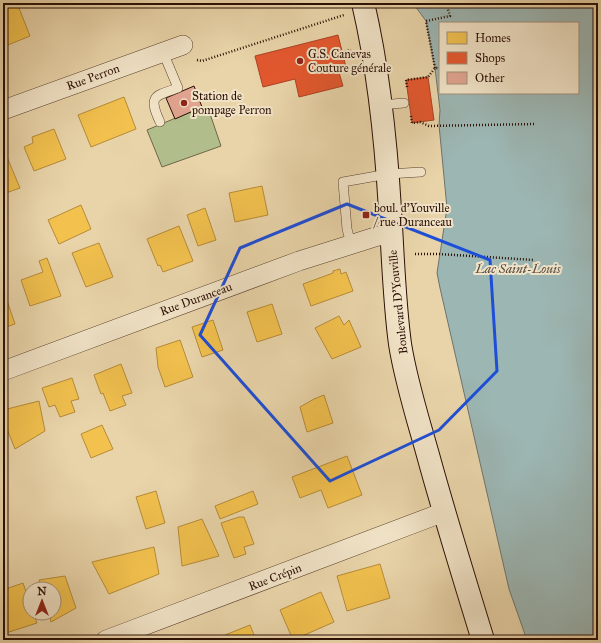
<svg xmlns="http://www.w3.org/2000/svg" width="601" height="643" viewBox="0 0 601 643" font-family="'IM FELL Great Primer',serif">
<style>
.green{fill:#b1be8c;stroke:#6e6648}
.water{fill:#9cb6b3;stroke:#6e736d;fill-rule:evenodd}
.homes{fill:#f2c14e;stroke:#b68b38}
.shops{fill:#e4572e;stroke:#ac4121}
.building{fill:#e0a38f;stroke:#2a0e04}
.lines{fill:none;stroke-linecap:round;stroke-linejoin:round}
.lane-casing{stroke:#5a402d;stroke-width:10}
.street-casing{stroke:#5a402d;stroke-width:20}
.secondary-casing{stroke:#2a0e04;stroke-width:24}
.path{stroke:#2a0e04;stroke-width:2.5;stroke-dasharray:1 2;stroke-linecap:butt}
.lane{stroke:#f1e3c7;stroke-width:9}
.street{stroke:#f1e3c7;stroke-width:19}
.secondary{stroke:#f1e3c7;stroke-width:22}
.marked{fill:none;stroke:#1d4ed8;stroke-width:3;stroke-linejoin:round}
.poi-dot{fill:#8f2418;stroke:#f1e3c7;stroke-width:1.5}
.labels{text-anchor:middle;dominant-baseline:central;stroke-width:4;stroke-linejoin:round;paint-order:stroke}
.poi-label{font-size:12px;fill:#2a0e04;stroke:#f1e3c7;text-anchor:start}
.street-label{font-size:12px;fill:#2a0e04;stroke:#f1e3c7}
.water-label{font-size:13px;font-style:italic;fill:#524941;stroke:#f1e3c7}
</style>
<rect width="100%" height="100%" fill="#e9d4a9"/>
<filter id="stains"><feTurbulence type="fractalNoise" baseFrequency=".005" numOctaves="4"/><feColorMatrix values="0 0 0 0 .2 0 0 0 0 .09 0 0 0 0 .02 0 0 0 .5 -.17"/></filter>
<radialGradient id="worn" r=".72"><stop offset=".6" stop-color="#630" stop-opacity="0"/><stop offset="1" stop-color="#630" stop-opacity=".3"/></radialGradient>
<path class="green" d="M 202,107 L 209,111 L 221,146 L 162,167 L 147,130 Z"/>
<path class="water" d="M 413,3 L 598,3 L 598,640 L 527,640 L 509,589 L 440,288 L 437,273 L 447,208 L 439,125 L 440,110 L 435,68 L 426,21 ZM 440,23 L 578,23 L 578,93 L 440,93 Z"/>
<path class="homes" d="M 17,3 L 30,36 L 3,47 L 3,8 Z
M 124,97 L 136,129 L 91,147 L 78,115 Z
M 54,129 L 66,159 L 34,171 L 24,147 L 33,143 L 32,137 Z
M 4,150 L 20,188 L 3,194 L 3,151 Z
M 262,186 L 268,215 L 235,222 L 229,193 Z
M 81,205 L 91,229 L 59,244 L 48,220 Z
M 205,208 L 216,240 L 198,246 L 187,215 Z
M 179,226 L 193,261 L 163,272 L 160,265 L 158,266 L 147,239 Z
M 99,243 L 113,277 L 86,287 L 72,253 Z
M 47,258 L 61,296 L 30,306 L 21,280 L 43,272 L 39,261 Z
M 340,269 L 341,274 L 346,272 L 353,291 L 311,306 L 303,284 L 333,273 L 333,271 Z
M 3,289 L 15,324 L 3,328 Z
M 272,304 L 282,334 L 257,342 L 247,312 Z
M 339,316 L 344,325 L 349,320 L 361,347 L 332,359 L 315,328 Z
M 213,320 L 223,350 L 202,357 L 192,327 Z
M 180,340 L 193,377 L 165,387 L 158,367 L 156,348 Z
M 121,364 L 132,393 L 122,396 L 126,405 L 110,411 L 103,393 L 101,394 L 94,375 Z
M 72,378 L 79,399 L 71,401 L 75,412 L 60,417 L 55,405 L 49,407 L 42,388 Z
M 324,395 L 333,423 L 307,432 L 300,407 L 314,399 Z
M 39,401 L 45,431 L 15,449 L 3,419 L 3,410 Z
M 102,425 L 113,449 L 91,458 L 81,434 Z
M 347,456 L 362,495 L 328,508 L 321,490 L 300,498 L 292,477 Z
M 156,491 L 165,523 L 146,529 L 136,497 Z
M 253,491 L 258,504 L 220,519 L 215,506 Z
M 239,517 L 244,517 L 254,544 L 244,547 L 246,554 L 234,558 L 221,523 Z
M 202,519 L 219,556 L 182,566 L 178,527 Z
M 154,547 L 159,574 L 109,594 L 92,562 Z
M 380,564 L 390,598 L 347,611 L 337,576 Z
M 65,576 L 76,608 L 51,622 L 49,613 L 54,613 L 54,589 L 41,589 L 39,580 Z
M 23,583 L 30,603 L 30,613 L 33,613 L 37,623 L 6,633 L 3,622 L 3,590 Z
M 321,592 L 334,622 L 293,640 L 280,610 Z
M 250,625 L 256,640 L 227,640 L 225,635 Z"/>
<path class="shops" d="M 338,35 L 346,67 L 338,69 L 343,86 L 299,97 L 295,79 L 263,87 L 255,56 Z
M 428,77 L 434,120 L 412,123 L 406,80 Z"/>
<path class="building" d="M 194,86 L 202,107 L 175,119 L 166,98 Z"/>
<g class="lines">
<defs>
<path id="lane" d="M 381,105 L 404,103
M 160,122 C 148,96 154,96 178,88 L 163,52
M 351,244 L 347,229 L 343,182 L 388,174 L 421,172"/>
<path id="street" d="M 3,110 L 183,45
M 3,371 L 299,261 L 378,236 L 392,235
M 106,640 L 444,512"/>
<path id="secondary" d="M 363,3 C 379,71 386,141 390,210 C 393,255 394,299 400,344 C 406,382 418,419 428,455 C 445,517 464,578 483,640"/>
</defs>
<use href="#lane" class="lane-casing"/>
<use href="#street" class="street-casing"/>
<use href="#secondary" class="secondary-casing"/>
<path class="path" d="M 342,52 L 351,50
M 197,60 L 202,61 L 344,15
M 435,68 L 426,21 L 450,16 L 446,3
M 407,87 L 406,80 L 428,77 L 435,68 L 440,68
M 411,116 L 412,123 L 420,122 L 429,126 L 535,124
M 415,254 L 439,254 L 534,260"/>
<use href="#lane" class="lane"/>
<use href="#street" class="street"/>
<use href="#secondary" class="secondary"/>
</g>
<path class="marked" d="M 347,204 L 490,260 L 497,371 L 439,430 L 330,481 L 200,335 L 240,248 Z"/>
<g class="poi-dot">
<circle cx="300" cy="61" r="4"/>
<circle cx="184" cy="103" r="4"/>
<rect x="362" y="211" width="8" height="8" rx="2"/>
</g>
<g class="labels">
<g class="poi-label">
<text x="308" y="54">G.S. Canevas<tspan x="308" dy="14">Couture générale</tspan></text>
<text x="192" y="96">Station de<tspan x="192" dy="14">pompage Perron</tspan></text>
<text x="374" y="208">boul. d'Youville<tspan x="374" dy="14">/ rue Duranceau</tspan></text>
</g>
<g class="street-label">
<text transform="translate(93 77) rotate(-20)">Rue Perron</text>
<text transform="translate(196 299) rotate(-20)">Rue Duranceau</text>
<text transform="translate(398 302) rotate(-96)">Boulevard D'Youville</text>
<text transform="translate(275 577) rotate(-21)">Rue Crépin</text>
</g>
<g class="water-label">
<text x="518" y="269">Lac Saint-Louis</text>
</g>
</g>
<rect width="601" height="643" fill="none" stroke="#e9d4a9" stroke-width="16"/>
<rect x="4" y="4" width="593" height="635" fill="none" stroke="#2a0e04" stroke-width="2"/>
<rect x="8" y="8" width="585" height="627" fill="none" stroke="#2a0e04"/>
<rect x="439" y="22" width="140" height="72" fill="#f1e3c7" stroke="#a18e79"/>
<rect x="447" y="32" width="20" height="12" fill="#f2c14e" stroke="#a18e79"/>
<text x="475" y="42" font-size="12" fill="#2a0e04">Homes</text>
<rect x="447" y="52" width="20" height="12" fill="#e4572e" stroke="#a18e79"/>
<text x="475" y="62" font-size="12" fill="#2a0e04">Shops</text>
<rect x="447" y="72" width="20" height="12" fill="#e0a38f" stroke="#a18e79"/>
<text x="475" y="82" font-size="12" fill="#2a0e04">Other</text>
<g transform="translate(42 601)"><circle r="19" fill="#f1e3c7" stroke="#a18e79"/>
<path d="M0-3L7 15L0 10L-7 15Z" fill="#8f2418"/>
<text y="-6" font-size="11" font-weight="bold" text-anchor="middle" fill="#2a0e04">N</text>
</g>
<rect width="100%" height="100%" filter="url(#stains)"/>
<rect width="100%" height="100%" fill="url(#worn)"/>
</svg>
